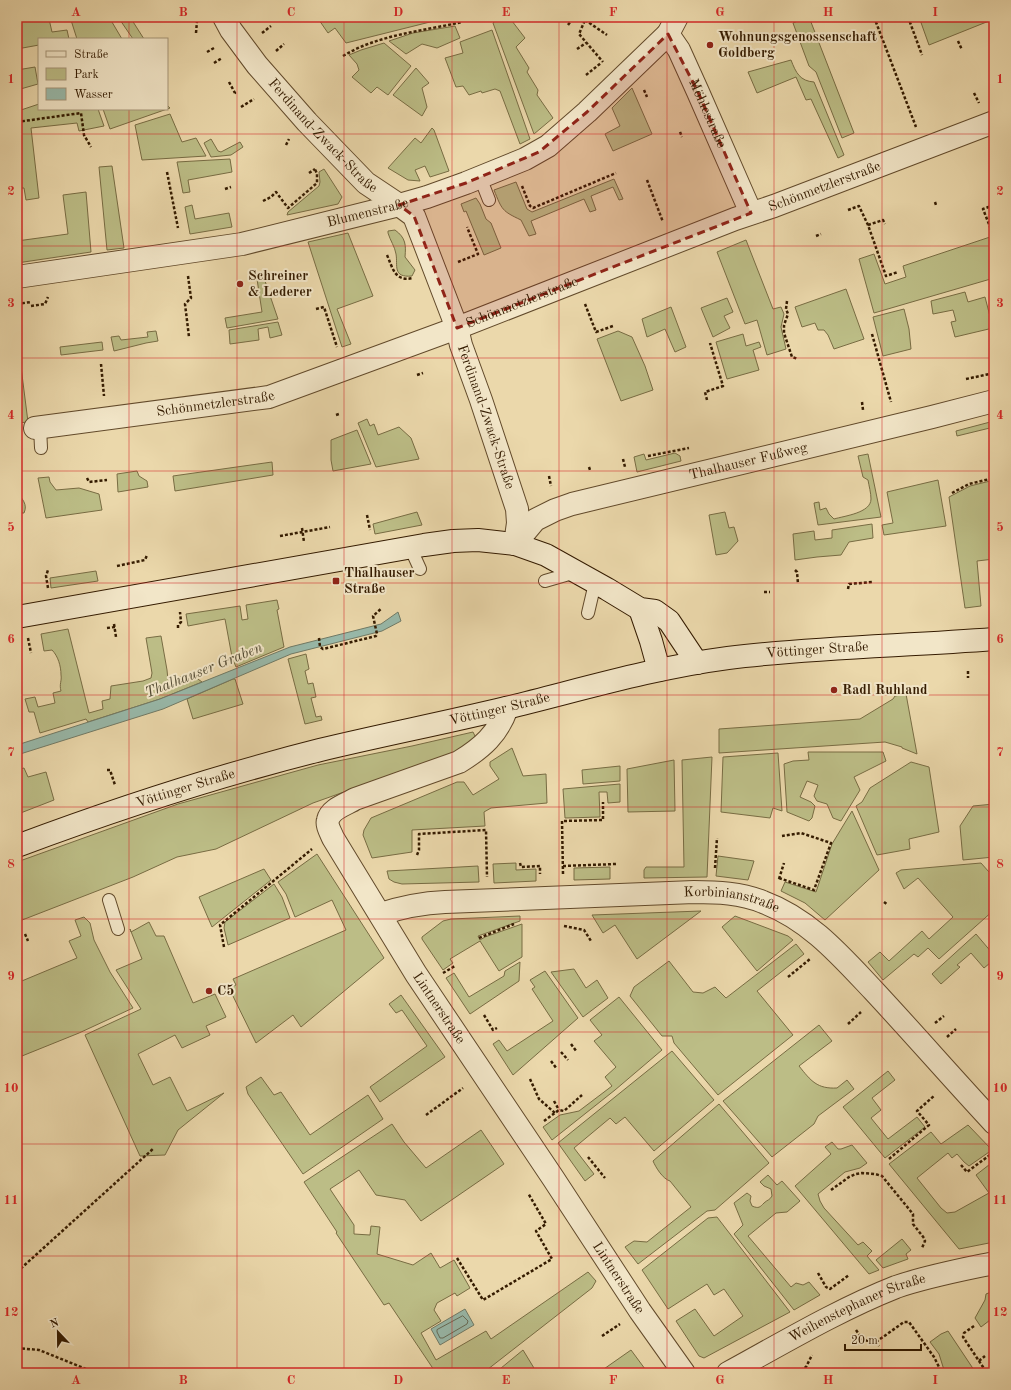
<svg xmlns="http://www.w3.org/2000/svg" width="1011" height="1390" viewBox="0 0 1011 1390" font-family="'Old Standard TT',serif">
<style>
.green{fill:#bcbd86;stroke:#786c43}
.water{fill:#98b9aa;stroke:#707a66}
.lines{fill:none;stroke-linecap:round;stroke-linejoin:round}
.shore{stroke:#666a55;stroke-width:1}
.service-casing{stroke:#624a2b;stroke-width:14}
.minor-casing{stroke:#624a2b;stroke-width:24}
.secondary-casing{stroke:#341b00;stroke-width:24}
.path{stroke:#341b00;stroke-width:2.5;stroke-dasharray:3 2;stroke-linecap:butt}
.service{stroke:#f2e6c8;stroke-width:12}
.minor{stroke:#f2e6c8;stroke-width:22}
.secondary{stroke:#f2e6c8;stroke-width:22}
.marked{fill:#8f2418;fill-opacity:0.2;stroke:#8f2418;stroke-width:3;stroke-dasharray:8 5;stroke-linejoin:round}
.grid{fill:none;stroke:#d62828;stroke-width:1;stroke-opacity:0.55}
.poi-dot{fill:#8f2418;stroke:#f2e6c8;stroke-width:1.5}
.labels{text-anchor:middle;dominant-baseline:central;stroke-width:4;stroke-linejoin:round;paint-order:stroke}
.poi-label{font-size:14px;font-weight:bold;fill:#341b00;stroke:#f2e6c8;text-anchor:start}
.street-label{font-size:14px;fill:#341b00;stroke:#f2e6c8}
.water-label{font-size:15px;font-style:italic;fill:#524a33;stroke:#f2e6c8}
.neatline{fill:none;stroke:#d62828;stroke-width:1.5}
.grid-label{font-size:13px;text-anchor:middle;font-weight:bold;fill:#d62828}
</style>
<rect width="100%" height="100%" fill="#ebd8ab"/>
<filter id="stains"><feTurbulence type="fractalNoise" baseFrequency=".005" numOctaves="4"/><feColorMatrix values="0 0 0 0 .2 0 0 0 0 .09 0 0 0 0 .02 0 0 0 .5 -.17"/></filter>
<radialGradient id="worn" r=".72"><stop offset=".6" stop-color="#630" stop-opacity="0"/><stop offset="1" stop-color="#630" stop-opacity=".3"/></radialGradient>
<path class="green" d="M 17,17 L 57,17 L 49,19 L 52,32 L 67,30 L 69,39 L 39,39 L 39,45 L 17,49 Z
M 70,17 L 109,17 L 122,39 L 77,39 Z
M 118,17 L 130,17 L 144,39 L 133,39 Z
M 323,17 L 450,17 L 346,43 L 335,28 L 328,33 L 319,20 Z
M 500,17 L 517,17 L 512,21 L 525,38 L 516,47 L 529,68 L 527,72 L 538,90 L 537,95 L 553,118 L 534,134 L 493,23 Z
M 807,17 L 809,17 L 854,133 L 842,138 L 816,72 L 809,66 L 793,23 Z
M 919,17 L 980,17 L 982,20 L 987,17 L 994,17 L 994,19 L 929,45 Z
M 455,26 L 460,38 L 437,48 L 422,44 L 406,54 L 389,41 L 413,33 Z
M 492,30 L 530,139 L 520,144 L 500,91 L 495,89 L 482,93 L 481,91 L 469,95 L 463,86 L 456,87 L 445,58 L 463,53 L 460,42 Z
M 384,43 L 411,66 L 388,95 L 377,87 L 371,93 L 352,77 L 359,70 L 357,64 L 349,55 L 361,50 Z
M 791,60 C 796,73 800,81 814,82 L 844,155 L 838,158 L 811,99 L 806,100 L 796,77 L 757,93 L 748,72 Z
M 35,67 L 38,84 L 17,90 L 17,70 Z
M 416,68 L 429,83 L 422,88 L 427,107 L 422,116 L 393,95 Z
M 632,88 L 652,134 L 613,151 L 605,134 L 620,126 L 612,108 Z
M 39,104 L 39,109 L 98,109 L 104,126 L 79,131 L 77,123 L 31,128 L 39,198 L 26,200 L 24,188 L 17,188 L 17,107 L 19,106 L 21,110 Z
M 167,105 L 170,108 L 110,129 L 103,109 L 167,109 Z
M 170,114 L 182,142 L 196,138 L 206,156 L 142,160 L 135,125 Z
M 432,128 L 434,130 L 449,171 L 430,177 L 425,166 L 415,170 L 420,181 L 408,180 L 388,168 L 415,138 L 421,143 Z
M 211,139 L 218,151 L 221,152 L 240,142 L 243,147 L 231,155 L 211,157 L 204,143 Z
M 230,159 L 232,172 L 188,180 L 190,192 L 183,193 L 177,162 Z
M 112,166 L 124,248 L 107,250 L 99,167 Z
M 324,169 L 342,197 L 338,204 L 287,215 L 288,212 L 319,186 L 320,182 L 319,172 Z
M 614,179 L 623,199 L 619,200 L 613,187 L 591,196 L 596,210 L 590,212 L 584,199 L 531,221 L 536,234 L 529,236 L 521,220 C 502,211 502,210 494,190 L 516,182 L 527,209 L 532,212 Z
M 86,192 L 91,252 L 17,263 L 17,241 L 68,234 L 63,195 Z
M 476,198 L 480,204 L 486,219 L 491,223 L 501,248 L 484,255 L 466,211 L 464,212 L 461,204 Z
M 192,205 L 195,219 L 229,213 L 232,227 L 190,234 L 185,207 Z
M 395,230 C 406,238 406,245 405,257 L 415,270 L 412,276 C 392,278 398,265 396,254 C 395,247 390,240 388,233 L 388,231 Z
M 348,233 L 373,296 L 337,309 L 351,344 L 342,347 L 308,242 Z
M 990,237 L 994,246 L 994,278 L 874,313 L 859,259 L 874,254 L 885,284 L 906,277 L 903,266 Z
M 746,240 L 773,309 L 781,307 L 784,314 L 781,327 L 786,349 L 767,355 L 757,320 L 745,324 L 717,252 Z
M 264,278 L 278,319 L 227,328 L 225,318 L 262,312 L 257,279 Z
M 846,289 L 864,339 L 834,349 L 828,335 L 824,330 L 818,330 L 815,323 L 802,327 L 795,307 Z
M 965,292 L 968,302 L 985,297 L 993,328 L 955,337 L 951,322 L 956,321 L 953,310 L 933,314 L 931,301 Z
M 727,298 L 733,312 L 724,316 L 730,328 L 713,337 L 701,308 Z
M 671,307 L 686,347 L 675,352 L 665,329 L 647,337 L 642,319 Z
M 904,309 L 909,329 L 911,349 L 883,356 L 873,317 Z
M 278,322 L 282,335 L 270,338 L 268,327 L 258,329 L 259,340 L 230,344 L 229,330 Z
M 156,331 L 158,341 L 146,343 L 114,351 L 111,337 L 119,336 L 121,340 L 148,337 L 147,332 Z
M 618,331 L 632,337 L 645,366 L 653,390 L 621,401 L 597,339 Z
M 743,334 L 746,346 L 759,342 L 761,347 L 753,350 L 759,370 L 727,379 L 716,342 Z
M 102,342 L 103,350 L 61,355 L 60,347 Z
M 17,359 L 20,359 L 28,422 L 17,423 Z
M 367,419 L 370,426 L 374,424 L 378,435 L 399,427 L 411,438 L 419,459 L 376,467 L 358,423 Z
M 994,421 L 994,427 L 957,436 L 956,431 Z
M 357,430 L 371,464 L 333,471 L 331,460 L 331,440 Z
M 675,453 L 680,456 L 681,461 L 637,472 L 634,457 L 644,454 L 646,460 Z
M 868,454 L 881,517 L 818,525 L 814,503 L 819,502 L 820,510 L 826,508 L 829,514 L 834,519 C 844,516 871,513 871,499 C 871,493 869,486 868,480 L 863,477 L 858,456 Z
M 272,462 L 273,475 L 175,491 L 173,476 Z
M 137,471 L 139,476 L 147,481 L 148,487 L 118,492 L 117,474 Z
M 49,477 L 50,482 L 56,490 L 79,488 L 99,494 L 102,510 L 46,518 L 38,478 Z
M 938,480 L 946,526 L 884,535 L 882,525 L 893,523 L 887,492 Z
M 994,480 L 994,509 L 990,511 L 992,526 L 994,528 L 994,559 L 977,561 L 981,606 L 965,608 L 949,497 L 970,486 Z
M 17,492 C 22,499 28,504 24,513 L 19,513 L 20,525 L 17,525 Z
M 417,512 L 422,525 L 375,534 L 373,524 Z
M 725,512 L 729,528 L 734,527 L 738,541 L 727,553 L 716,555 L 709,515 Z
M 872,524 L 873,538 L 849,542 L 841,555 L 817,557 L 795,560 L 793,534 L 814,531 L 815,540 L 832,538 L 832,530 Z
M 96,571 L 98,581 L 51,588 L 50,578 Z
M 277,600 L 279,609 L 277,610 L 284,647 L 236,667 L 232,657 L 225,619 L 188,626 L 186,614 L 240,606 L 242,620 L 248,619 L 246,605 Z
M 68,629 L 89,713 L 103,709 L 102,701 L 110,699 L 111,686 L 143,681 L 151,678 L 152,673 L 146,638 L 161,636 L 167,670 L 168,680 L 191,674 L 202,682 L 160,699 L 88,722 L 86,719 L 40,733 L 34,712 L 29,712 L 25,699 L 35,697 L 38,707 L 55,703 L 53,693 L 61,691 C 59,684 62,681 61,675 C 61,666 58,656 52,650 L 44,651 L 41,634 Z
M 306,654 L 309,669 L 305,671 L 308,684 L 313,683 L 316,697 L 311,698 L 316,717 L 321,716 L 322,720 L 305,724 L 288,659 Z
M 233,679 L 235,679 L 243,704 L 193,719 L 187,699 Z
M 906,694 L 917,754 L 902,748 L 902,747 L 885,742 L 719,753 L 719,729 L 860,719 L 893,699 L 895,696 Z
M 473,732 L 476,738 L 462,750 L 313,803 L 216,849 L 177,857 L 133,877 L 17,922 L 17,862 L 178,804 L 318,765 L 412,746 Z
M 512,748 L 523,776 L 546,774 L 547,803 L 491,808 L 484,812 L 485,826 L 412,830 L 412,852 L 372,858 L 363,835 L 364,830 L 371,818 L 457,782 L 464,782 L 473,795 L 499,779 L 490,766 L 490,762 Z
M 808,752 L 883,752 L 886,761 L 854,777 L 860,790 L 841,821 L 833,818 L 827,804 L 817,801 L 814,796 L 818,785 L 807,781 L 800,797 L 811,802 L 815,806 L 812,818 L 809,821 L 787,812 L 784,764 L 793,761 L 809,760 Z
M 778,753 L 782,811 L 773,808 L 770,818 L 721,812 L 723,757 Z
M 712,757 L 707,877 L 644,878 L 644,870 L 646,867 L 684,867 L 682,760 Z
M 674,760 L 675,811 L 628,812 L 627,769 Z
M 911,762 L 929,767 L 939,832 L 909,839 L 910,849 L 877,855 L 856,806 L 862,802 L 870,788 Z
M 620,766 L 620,781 L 583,784 L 582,770 Z
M 24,768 L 28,777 L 46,772 L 54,800 L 18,814 L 17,810 L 17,770 Z
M 620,784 L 620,802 L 608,803 L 607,792 L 599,792 L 600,817 L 565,818 L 563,789 Z
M 994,804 L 994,857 L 963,860 L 960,826 L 973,806 Z
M 852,811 L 879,870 L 825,920 L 805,903 L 781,891 L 785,882 L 816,892 L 832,844 Z
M 317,854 L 384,958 L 301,1027 L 293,1015 L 256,1043 L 229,988 L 236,985 L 233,979 L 346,930 L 332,900 L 295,917 L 286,894 L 278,882 Z
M 718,856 L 754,861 L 748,880 L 716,876 Z
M 516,863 L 516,870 L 536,869 L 536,881 L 494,883 L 493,864 Z
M 981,863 L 989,872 L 994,868 L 994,910 L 939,959 L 928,948 L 918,957 L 914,954 L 883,980 L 868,962 L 880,952 L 889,961 L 922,931 L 929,939 L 953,917 L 918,878 L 904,889 L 896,873 L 901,870 Z
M 478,866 L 479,882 L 402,884 L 394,882 L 389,879 L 387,871 Z
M 610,867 L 610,879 L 574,880 L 574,868 Z
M 264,869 L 271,880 L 212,927 L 199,897 Z
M 274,884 L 282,897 L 290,918 L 228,945 L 224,928 L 225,922 Z
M 701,911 L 637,959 L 615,925 L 603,933 L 592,915 Z
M 520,916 L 520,921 L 478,936 L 480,940 L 485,937 L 522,924 L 522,957 L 499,971 L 480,941 L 450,959 L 453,963 L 443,970 L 422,939 L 422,937 L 443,921 L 451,919 Z
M 735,916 L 788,936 L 793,940 L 757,971 L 722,927 Z
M 84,917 L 90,923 L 94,940 L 110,972 L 133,1008 L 79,1033 L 17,1058 L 17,983 L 77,958 L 69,941 L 81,936 L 75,920 Z
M 149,922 L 156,936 L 164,936 L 193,1003 L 215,994 L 226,1017 L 206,1026 L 210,1035 L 182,1048 L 175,1035 L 138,1054 L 153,1085 L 170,1077 L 187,1111 L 224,1093 L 178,1130 L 165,1155 L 140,1156 L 85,1035 L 141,1009 L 116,970 L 142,959 L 130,929 L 131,932 Z
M 976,934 L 993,954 L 990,963 L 984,968 L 971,953 L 957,965 L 960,967 L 941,984 L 932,974 Z
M 796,944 L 804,954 L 757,991 L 793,1035 L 718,1095 L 674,1043 L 672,1036 L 662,1036 L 630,996 L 634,987 L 669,961 L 693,992 L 703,993 L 715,987 L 726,998 Z
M 520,962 L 519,981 L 470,1014 L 446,978 L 454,973 L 469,997 L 504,976 L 505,971 Z
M 574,969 L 586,988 L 597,980 L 608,998 L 583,1017 L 551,972 Z
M 545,971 L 578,1018 L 513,1075 L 493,1044 L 499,1040 L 507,1051 L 553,1021 L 532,989 L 535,987 L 530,980 Z
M 401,995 L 445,1057 L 380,1102 L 370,1087 L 427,1046 L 402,1010 L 396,1013 L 389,1004 Z
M 619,997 L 662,1050 L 615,1090 L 552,1140 L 543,1127 L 560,1115 L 579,1111 L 612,1086 L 605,1077 L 616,1067 L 594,1041 L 602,1035 L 590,1020 Z
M 819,1025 L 832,1041 L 799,1066 C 811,1081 817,1089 837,1088 L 847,1080 L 854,1089 L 818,1116 L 814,1124 L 772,1157 L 723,1101 Z
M 672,1051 L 714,1100 L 654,1151 L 625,1117 L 616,1124 L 610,1118 L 574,1148 L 594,1174 L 585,1181 L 558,1143 Z
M 888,1071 L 895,1080 L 872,1098 L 881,1110 L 871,1118 L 888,1139 L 917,1117 L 925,1127 L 885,1158 L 843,1107 Z
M 261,1077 L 274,1095 L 281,1092 L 310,1135 L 368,1095 L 383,1119 L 303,1174 L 248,1094 L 246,1087 Z
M 719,1104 L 769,1163 L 715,1210 L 707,1211 L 638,1264 L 625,1247 L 634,1241 L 647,1242 L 691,1207 L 670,1181 C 663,1179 656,1168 653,1161 Z
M 392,1124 L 404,1142 L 426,1168 L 481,1130 L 504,1164 L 421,1221 L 405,1200 L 376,1195 L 359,1170 L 330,1189 L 354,1225 L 354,1234 L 370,1235 L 371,1226 L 380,1227 L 377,1254 L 413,1265 L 431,1253 L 440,1268 L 454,1260 L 470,1288 L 457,1296 L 455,1293 L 437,1303 L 434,1310 L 441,1321 L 421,1333 L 436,1360 L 486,1331 L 491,1339 L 588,1272 L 596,1281 L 592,1288 L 483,1373 L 436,1373 L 389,1303 L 384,1305 L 336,1233 L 337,1232 L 304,1182 Z
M 968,1125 L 992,1150 L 969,1166 L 964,1162 L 957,1154 L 952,1158 L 948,1153 L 917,1178 L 941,1208 L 947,1213 L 955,1212 L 989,1193 L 976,1175 L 994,1161 L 994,1242 L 959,1249 L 889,1164 L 931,1132 L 941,1144 Z
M 832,1142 L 838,1149 L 841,1149 L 852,1145 L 867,1163 L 860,1168 L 845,1172 L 818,1194 L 820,1201 L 824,1208 L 858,1245 L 863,1242 L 872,1251 L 867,1256 L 879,1270 L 869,1274 L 795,1186 L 831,1154 L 825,1147 Z
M 768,1175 L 777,1185 L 782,1181 L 800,1201 L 787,1212 L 776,1213 L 748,1236 L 791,1287 L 796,1283 L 803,1285 L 809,1282 L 820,1295 L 794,1310 L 734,1234 L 743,1225 L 734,1203 L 747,1193 L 751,1196 L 750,1201 L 752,1206 C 759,1209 760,1207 764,1203 C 767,1200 770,1200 772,1196 L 771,1189 L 764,1186 L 760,1182 Z
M 717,1217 L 790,1312 L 704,1358 L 699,1356 L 676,1321 L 695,1309 L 714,1336 L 743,1316 L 724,1289 L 714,1295 L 707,1284 L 668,1309 L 642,1270 L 708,1218 Z
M 902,1239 L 911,1250 L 906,1254 L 908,1259 L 883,1268 L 876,1260 Z
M 994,1289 L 994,1317 L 981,1327 L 975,1318 L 985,1300 L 986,1294 L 991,1292 Z
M 948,1331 L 976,1373 L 946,1373 L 944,1370 L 939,1354 L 930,1342 L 941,1334 Z
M 523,1350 L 537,1373 L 495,1373 Z
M 631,1350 L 648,1373 L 601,1373 L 601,1371 Z"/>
<path class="water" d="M 398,612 L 401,621 L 382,631 L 291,654 L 163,709 L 17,755 L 17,745 L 160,699 L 290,647 L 381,624 Z
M 465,1309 L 474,1325 L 440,1345 L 431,1329 Z"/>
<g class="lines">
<path class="shore" d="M 463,1316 L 468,1321 L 467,1324 L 443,1338 L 440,1338 L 437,1332 L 437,1330 Z"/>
<defs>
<path id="service" d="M 480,177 L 489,200
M 40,427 L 41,448
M 410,547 L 420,569
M 545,581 L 576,572
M 588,613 L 595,583
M 109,900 L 118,929"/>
<g id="minor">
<path id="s1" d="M 224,17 L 231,30 L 257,65 L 307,122 L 366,183 L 399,205 L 414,216 L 457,328 L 461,345 L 481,400 L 517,509 L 518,523 L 515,544"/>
<path id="s2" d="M 668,34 L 679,50 L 698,92 L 751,213"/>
<path id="s3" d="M 17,277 L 242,244 L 399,205 L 427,197 L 466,183 L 525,159 L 548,146 L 587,112 L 668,34 L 677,17"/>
<path id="s4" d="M 35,428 L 269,397 L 457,328 L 735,219 L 774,206 L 994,122"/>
<path id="s5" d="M 515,544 L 535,520 L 555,510 L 572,504 L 932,417 L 994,401"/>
<path id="s6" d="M 507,708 C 498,734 482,748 459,762 L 355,799 C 347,804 330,809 328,820 C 326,825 331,833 333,838 L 416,974 L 553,1178 L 640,1311 L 684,1373"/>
<path id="s7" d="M 381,914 C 402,907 423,903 445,902 L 694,892 C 717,892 741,893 763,902 C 809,919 840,955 873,990 C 914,1034 953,1079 994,1123"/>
<path id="s8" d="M 728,1373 C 783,1343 838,1310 896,1287 C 928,1276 961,1270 994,1263"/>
</g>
<g id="secondary">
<path d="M 640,609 L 651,641 L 659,670"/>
<path d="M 17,617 L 424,545 L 453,541 L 478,540 L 515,544 L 546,555 L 607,589 L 640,609 L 655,611 L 669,621 L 697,663"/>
<path id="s9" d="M 17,846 C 116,809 217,776 320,750 C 382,735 444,723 506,708 C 580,690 652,668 728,658 C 815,647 906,646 994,639"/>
</g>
</defs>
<use href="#service" class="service-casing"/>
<use href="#minor" class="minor-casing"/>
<use href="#secondary" class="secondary-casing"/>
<path class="path" d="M 582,17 L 585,20 L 579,34 L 603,62
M 874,17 L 916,127
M 908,17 L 922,55
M 585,20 L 607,35
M 568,25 L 574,17
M 196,33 L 197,21
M 262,33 L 271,26
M 958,41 L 962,50
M 577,49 L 586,43
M 276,51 L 284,44
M 207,52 L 214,48
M 343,56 C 377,35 423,31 462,22
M 214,63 L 222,58
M 586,75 L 601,63
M 229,82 L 235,93 L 233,94
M 644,90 L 647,97
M 974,93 L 979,103
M 241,107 L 254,99
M 17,122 L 81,113 L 84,135 L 91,147
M 680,132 L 682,137
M 286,145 L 289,139
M 167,172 L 178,228
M 309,173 L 315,169
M 647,180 L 663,222
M 522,186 L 530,206 L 533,208 L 616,173
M 225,189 L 231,187
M 17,192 L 19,192 L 20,201
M 263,201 L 271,197 L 276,192 L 288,208 L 317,183 L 317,174 L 315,169
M 935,202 L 936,205
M 994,205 L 983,209 L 994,237
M 848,210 L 859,206 L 868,225 L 886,276 L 898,272
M 868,225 L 883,220 L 885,224
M 816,236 L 821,234
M 387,255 C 393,269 395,282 413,278
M 458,262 L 478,254 L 467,227
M 188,276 L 191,298 L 185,304 L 189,337
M 787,301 L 786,309 L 788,314 L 784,325 L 784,333 L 792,357 L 798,359
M 17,304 L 31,302
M 585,304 L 596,332 L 613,326
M 31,306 L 45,304 L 48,297
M 316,309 L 324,307 L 337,347
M 872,334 L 891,402
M 101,364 L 104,396
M 417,375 L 423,373
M 966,379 L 994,373
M 707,400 L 705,392 L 723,386 L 710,343
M 862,402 L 863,410
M 336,415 L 339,414
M 648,456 L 689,448
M 623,459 L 625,467
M 589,467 L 590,470
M 549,476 L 551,486
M 87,478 L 89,482 L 107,480
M 952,493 L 969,484 L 994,478
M 367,515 L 370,530
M 302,528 L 304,542
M 280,536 L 330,527
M 117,566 L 145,560 L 147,555
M 795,570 L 797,572 L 798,584
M 48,588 L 46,576 L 48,570
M 848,589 L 849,584 L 872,582
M 764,592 L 770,592
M 114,624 L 116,637
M 107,628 L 115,627
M 178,628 L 178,625 L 181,622 L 180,612
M 28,638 L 31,653
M 319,638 L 320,647 L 323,649 L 376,636 L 377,634 L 373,616 L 382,608
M 968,671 L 968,678
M 107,770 L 110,770 L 115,785
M 417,855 L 419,850 L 419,834 L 486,830 L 487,877
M 520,863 L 521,867 L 540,866 L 540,874
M 563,866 L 616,864
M 715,868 L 717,838
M 563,874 L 562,821 L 603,820 L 603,802
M 779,878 L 814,890 L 831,843 L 801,833 L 782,836
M 779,879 L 784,863
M 884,902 L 888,905
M 564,926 L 584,930 L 591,941
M 25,934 L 28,941
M 479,938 L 514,924
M 224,947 L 220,925 L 312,849
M 443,973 L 455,966
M 788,977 L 810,959
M 484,1015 L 493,1030 L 497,1028
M 935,1023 L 944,1016
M 848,1024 L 861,1012
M 947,1037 L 956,1029
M 571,1044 L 577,1052
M 561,1052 L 568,1060
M 551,1061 L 557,1069
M 530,1079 L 539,1099 L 555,1113
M 554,1101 L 559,1110
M 426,1115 L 463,1088
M 544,1121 L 559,1110 L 564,1111 L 582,1095
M 588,1157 L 605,1178
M 889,1159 L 929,1125 L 917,1111 L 935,1095
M 961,1165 L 967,1172 L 994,1152
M 831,1190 L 849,1177 L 856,1174 L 862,1173 L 875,1174 L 882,1176 L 913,1214 L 913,1224 L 924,1238 L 925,1241 L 922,1248
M 457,1258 L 483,1300 L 552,1259 L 536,1231 L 546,1224 L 528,1193
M 17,1272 L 154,1148
M 818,1273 L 826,1287 L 830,1289 L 849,1275
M 974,1326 L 964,1333 L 963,1337 L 987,1373
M 856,1330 L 863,1340 L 876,1342 L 879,1346
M 602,1336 L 620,1324
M 876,1342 L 904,1322 L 909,1322 L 934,1357 L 942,1373
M 17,1348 L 39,1350 L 96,1373
M 979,1361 L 985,1356
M 796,1373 L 806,1367 L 812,1355"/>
<use href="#service" class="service"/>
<use href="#minor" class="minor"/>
<use href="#secondary" class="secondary"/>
</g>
<path class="marked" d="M 668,34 L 698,92 L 751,213 L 457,328 L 414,216 L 399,205 L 466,183 L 539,152 L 587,112 Z"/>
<path class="grid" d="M 129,17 L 129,39M 237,17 L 237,1373M 344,17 L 344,1373M 452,17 L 452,1373M 559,17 L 559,1373M 667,17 L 667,1373M 774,17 L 774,1373M 882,17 L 882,1373M 129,109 L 129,1373M 17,134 L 994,134M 17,246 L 994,246M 17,358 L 994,358M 17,471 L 994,471M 17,583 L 994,583M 17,695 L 994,695M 17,807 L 994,807M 17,919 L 994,919M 17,1032 L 994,1032M 17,1144 L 994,1144M 17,1256 L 994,1256"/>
<g class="poi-dot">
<circle cx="710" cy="45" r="4"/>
<circle cx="240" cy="284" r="4"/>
<rect x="332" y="577" width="8" height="8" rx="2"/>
<circle cx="834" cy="690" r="4"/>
<circle cx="209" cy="991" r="4"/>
</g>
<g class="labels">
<g class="poi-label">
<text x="718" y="37">Wohnungsgenossenschaft<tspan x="718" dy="16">Goldberg</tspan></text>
<text x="248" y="276">Schreiner<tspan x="248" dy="16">&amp; Lederer</tspan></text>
<text x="344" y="573">Thalhauser<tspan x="344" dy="16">Straße</tspan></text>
<text x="842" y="690">Radl Ruhland</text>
<text x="217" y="991">C5</text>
</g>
<g class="street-label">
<text stroke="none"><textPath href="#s2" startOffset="89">Möhlestraße</textPath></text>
<text stroke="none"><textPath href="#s1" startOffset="155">Ferdinand-Zwack-Straße</textPath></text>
<text stroke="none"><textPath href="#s4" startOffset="830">Schönmetzlerstraße</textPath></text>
<text stroke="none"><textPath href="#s3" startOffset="357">Blumenstraße</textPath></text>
<text stroke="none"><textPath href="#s4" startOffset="506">Schönmetzlerstraße</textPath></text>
<text stroke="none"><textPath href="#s4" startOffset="182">Schönmetzlerstraße</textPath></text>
<text stroke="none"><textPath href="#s1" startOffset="491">Ferdinand-Zwack-Straße</textPath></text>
<text stroke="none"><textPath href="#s5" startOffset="253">Thalhauser Fußweg</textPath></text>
<text stroke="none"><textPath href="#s9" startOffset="826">Vöttinger Straße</textPath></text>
<text stroke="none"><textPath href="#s9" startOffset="502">Vöttinger Straße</textPath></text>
<text stroke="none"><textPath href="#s9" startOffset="178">Vöttinger Straße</textPath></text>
<text stroke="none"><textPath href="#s7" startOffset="353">Korbinianstraße</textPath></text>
<text stroke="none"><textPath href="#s6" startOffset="439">Lintnerstraße</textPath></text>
<text stroke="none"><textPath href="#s6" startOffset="763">Lintnerstraße</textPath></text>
<text stroke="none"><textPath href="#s8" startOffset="145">Weihenstephaner Straße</textPath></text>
</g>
<g class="water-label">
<text transform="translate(204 671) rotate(-22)">Thalhauser Graben</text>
</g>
</g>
<rect width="1011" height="1390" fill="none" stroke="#ebd8ab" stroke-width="44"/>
<rect x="38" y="38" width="130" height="72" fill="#f2e6c8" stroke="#a69578"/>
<rect x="46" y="51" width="20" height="6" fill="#f2e6c8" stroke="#a69578"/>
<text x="74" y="58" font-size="12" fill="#341b00">Straße</text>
<rect x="46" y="68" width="20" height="12" fill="#bcbd86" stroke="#a69578"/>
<text x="74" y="78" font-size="12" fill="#341b00">Park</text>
<rect x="46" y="88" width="20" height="12" fill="#98b9aa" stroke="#a69578"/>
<text x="74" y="98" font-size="12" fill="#341b00">Wasser</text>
<g transform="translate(58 1332) rotate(338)" stroke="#f2e6c8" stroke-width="3" paint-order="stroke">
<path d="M0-3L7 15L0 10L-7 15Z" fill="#341b00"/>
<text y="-6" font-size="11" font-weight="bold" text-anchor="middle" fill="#341b00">N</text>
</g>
<path d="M845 1344v6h76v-6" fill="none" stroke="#341b00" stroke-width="2"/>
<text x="851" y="1344" font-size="12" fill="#341b00" stroke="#f2e6c8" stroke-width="3" paint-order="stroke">20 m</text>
<rect x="22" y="22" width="967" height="1346" class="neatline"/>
<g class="grid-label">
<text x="76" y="16">A</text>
<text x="183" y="16">B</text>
<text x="291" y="16">C</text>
<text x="398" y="16">D</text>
<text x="506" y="16">E</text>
<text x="613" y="16">F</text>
<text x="720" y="16">G</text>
<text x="828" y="16">H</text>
<text x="935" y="16">I</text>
<text x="11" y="83">1</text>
<text x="1000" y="83">1</text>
<text x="11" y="195">2</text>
<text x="1000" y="195">2</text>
<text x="11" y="307">3</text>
<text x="1000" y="307">3</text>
<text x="11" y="419">4</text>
<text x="1000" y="419">4</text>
<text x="11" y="531">5</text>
<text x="1000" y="531">5</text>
<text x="11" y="643">6</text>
<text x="1000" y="643">6</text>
<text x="11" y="756">7</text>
<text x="1000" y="756">7</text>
<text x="11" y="868">8</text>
<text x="1000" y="868">8</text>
<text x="11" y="980">9</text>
<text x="1000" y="980">9</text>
<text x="11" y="1092">10</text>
<text x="1000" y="1092">10</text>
<text x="11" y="1204">11</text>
<text x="1000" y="1204">11</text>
<text x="11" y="1316">12</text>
<text x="1000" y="1316">12</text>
<text x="76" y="1384">A</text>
<text x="183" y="1384">B</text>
<text x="291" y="1384">C</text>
<text x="398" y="1384">D</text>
<text x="506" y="1384">E</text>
<text x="613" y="1384">F</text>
<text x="720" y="1384">G</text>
<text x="828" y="1384">H</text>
<text x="935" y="1384">I</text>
</g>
<rect width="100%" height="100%" filter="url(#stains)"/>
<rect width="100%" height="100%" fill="url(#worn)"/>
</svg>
